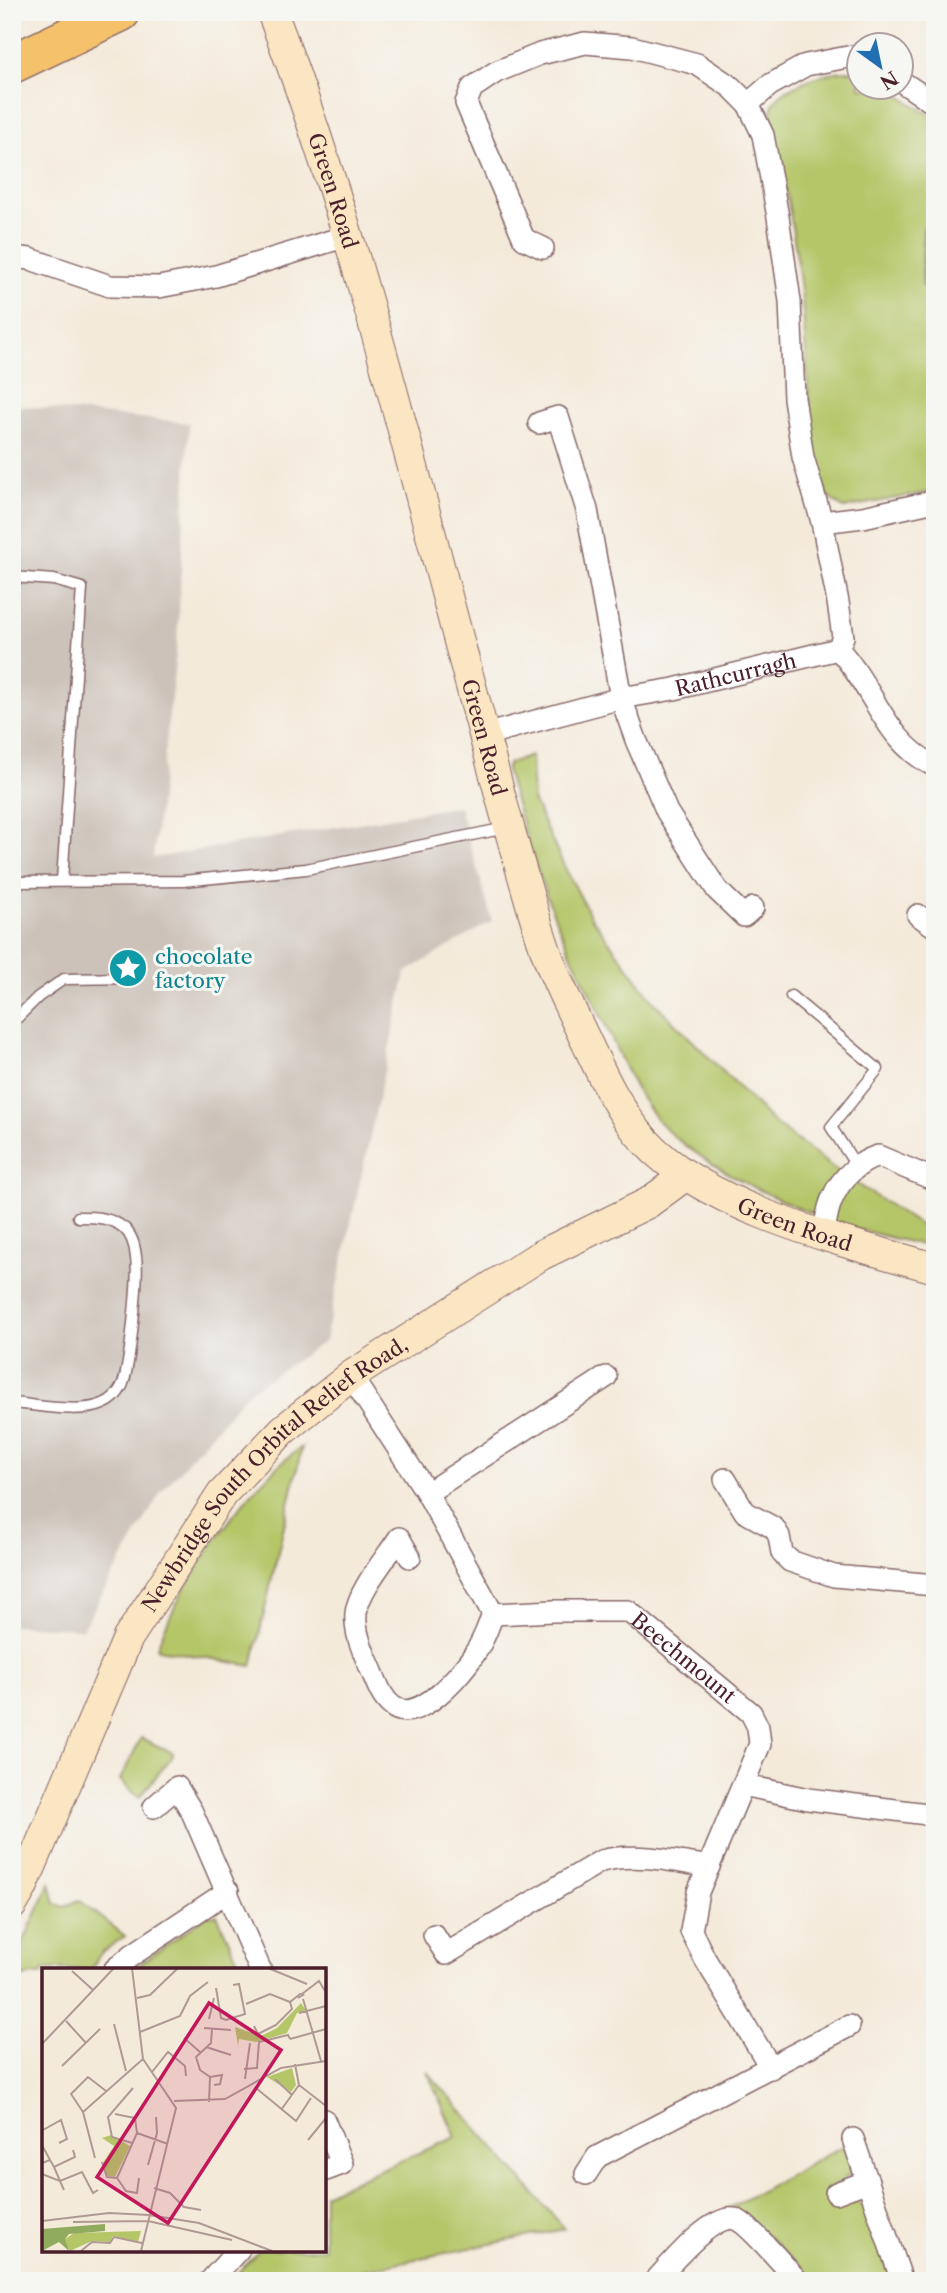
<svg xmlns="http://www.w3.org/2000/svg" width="947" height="2293" viewBox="0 0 947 2293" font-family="'Libre Caslon Text',serif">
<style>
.industrial{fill:#ccc2b9}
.green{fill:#b5c669;stroke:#80724a;stroke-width:2}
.forest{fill:#90ab5d;stroke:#6d6544;stroke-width:2}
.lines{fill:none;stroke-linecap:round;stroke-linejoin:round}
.lane-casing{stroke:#866668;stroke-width:13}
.street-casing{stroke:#866668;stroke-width:24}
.secondary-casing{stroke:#866668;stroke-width:32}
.highway-casing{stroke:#866668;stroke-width:41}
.lane{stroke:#fff;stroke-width:10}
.street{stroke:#fff;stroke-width:21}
.secondary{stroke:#fbe6c4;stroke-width:30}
.highway{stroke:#f5c16b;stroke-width:38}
.labels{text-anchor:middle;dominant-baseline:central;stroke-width:6;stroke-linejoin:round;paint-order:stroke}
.street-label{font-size:21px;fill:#4a1f2b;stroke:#f6f6f2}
.culture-label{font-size:21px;fill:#0d838f;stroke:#f6f6f2;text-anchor:start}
.inset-road{fill:none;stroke:#b09994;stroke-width:2}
.view{fill:#c2185b;fill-opacity:0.15;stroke:#c2185b;stroke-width:3.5}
.inset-edge{fill:none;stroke:#4a1f2b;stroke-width:3.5}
</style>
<rect width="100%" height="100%" fill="#f6f6f2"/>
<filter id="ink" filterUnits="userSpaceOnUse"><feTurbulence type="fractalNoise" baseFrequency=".0143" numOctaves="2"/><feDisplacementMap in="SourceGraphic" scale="14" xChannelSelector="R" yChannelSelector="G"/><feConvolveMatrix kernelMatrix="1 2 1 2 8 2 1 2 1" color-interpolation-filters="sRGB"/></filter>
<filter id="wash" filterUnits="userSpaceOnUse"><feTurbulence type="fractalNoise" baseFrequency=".00686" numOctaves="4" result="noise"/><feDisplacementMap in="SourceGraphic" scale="28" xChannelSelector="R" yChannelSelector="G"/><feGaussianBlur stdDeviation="1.57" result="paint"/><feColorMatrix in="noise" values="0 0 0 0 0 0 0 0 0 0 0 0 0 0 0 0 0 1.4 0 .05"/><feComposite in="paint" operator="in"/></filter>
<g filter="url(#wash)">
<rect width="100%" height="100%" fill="#f4eada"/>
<path class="industrial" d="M 12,405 L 189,423 L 177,645 L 153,858 L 459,806 L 492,921 L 406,972 L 325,1341 L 247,1393 L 161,1492 L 82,1629 L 12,1625 Z"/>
<path class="green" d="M 840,71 L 859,71 L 860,88 L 887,88 L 935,118 L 935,196 L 923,232 L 922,284 L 935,306 L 935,491 L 844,508 C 835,503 826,497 823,486 C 807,429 808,370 803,312 C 800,275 794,237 788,201 C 784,178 765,128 772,107 C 779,86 821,75 840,71 Z
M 531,756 L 533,800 L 561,860 L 591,917 L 654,1002 L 774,1123 L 843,1175 L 935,1235 L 935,1248 C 906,1241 876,1235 847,1226 C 793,1209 722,1175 677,1139 C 642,1112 625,1067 607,1028 C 587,987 565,946 549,902 C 533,859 519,815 506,771 L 508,764 Z
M 302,1447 L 252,1666 L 159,1649 L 157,1647 C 181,1583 246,1485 302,1447 Z
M 141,1738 L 173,1753 L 170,1759 L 139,1798 L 120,1780 Z
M 50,1883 L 55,1904 L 64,1907 L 79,1900 L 125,1936 L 101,1953 L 91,1969 L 44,1969 L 44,1974 L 12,1978 L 12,1967 Z
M 217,1915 L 242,1969 L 133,1969 L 207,1916 Z
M 427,2071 L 565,2229 L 307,2281 L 230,2281 L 260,2249 L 324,2249 L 324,2194 L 456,2137 Z
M 845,2145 C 854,2169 855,2174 832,2188 L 839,2205 L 855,2201 L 867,2208 L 892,2281 L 811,2281 L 770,2238 L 722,2212 Z"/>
<path class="forest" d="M 935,196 L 935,306 L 922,284 L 923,232 Z"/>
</g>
<g filter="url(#ink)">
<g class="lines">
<defs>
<path id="lane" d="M 12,577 L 54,580 L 82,588 L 62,881
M 12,882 L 183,881 L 306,869 L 506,828
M 791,996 L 878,1069 L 831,1127 L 857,1167
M 12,1023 L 38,997 L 64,979 L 134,978
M 12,1403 C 37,1405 81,1414 103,1404 C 111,1401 118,1394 122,1386 C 130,1369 139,1276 136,1257 C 135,1247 132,1235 124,1228 C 110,1217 95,1217 78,1217"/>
<g id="street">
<path d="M 902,82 L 935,104"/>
<path d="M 748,104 L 770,85 L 806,65 L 853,56 L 860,59"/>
<path d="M 543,248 L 524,239 L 466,103 L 472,88 L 496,72 L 540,54 L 585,43 L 632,47 L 697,64 L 731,87 L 748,104 L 763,135 L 778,217 L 790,301 L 794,398 L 803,457 L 822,522 L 838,602 L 843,637 L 838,649"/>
<path d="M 12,257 L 30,259 L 110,286 L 159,287 L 216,276 L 347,236"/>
<path d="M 539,423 L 558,417 L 587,510 L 621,698 L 636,740 L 667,812 L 717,890 L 744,916 L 753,908"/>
<path d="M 822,522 L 863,517 L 935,501"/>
<path id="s1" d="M 484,735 L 621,698 L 674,689 L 838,649 C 874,687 885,743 935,766"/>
<path d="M 918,915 L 935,927"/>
<path d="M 823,1235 C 826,1223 827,1208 833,1197 C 841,1178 859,1162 878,1156 L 935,1180"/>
<path id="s2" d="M 351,1376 L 427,1493 L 493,1614 L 553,1611 L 628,1611 L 751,1713 L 758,1727 L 760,1744 L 698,1892 L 691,1931 L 705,1959 L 771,2068"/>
<path d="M 725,1479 L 745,1512 L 774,1528 L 779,1536 L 782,1553 L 790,1561 L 834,1576 L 935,1585"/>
<path d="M 427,1493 L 606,1377"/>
<path d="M 410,1557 L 399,1538 C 387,1557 358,1591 356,1613 C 354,1635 365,1655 373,1674 C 378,1686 382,1698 392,1706 C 417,1727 463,1672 475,1653 C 483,1642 488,1627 493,1614"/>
<path d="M 743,1785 L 808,1799 L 935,1815"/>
<path d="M 154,1807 L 177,1787 L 192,1812 L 260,1969"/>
<path d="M 434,1935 L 446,1954 L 601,1861 C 635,1852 675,1861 709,1867"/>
<path d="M 115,1969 L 132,1955 L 228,1891"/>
<path d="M 324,2120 L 342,2164 L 326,2170"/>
<path d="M 853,2139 L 902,2281"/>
<path d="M 586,2174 L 597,2157 L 849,2026"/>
<path d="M 836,2193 L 868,2181"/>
<path d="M 210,2281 L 239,2249"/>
<path d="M 655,2281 C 670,2265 711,2214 735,2219 C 747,2222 787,2269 798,2281"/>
</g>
<g id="secondary">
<path id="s3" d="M 272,12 C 354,226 409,455 468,675 C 486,742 503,808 522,873 C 532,907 541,942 555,975 C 564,996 574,1016 584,1037 C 601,1073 618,1111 645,1141 C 707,1209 848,1243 935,1268"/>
<path id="s4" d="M 12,1905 L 22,1888 L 128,1638 L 222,1494 L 283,1430 L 351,1376 L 541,1255 L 648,1203 L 686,1175"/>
</g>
<path id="highway" d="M 12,64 L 121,12"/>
</defs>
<use href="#lane" class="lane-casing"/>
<use href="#street" class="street-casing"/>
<use href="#secondary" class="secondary-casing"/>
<use href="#highway" class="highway-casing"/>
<use href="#lane" class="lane"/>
<use href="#street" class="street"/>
<use href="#secondary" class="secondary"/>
<use href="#highway" class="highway"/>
</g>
</g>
<defs>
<symbol id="sight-disc" viewBox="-11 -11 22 22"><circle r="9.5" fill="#0f9aa8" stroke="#f6f6f2"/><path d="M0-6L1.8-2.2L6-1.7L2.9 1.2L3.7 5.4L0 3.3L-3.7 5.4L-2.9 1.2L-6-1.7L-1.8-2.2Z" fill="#fff"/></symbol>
</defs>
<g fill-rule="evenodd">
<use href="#sight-disc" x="106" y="946" width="44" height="44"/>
</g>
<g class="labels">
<g class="street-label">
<text stroke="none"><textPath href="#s3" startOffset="189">Green Road</textPath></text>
<text stroke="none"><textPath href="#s1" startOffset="259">Rathcurragh</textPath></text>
<text stroke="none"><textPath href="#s3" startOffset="756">Green Road</textPath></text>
<text stroke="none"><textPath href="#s3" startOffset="1367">Green Road</textPath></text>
<text stroke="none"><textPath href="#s4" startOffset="514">Newbridge South Orbital Relief Road,</textPath></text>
<text stroke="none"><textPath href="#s2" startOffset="485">Beechmount</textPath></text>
</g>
<g class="culture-label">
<text x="155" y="956">chocolate<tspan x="155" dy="24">factory</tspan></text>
</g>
</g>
<g transform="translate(42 1968)">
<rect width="284" height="284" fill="#f4eada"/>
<path d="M 259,35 L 265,44 L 255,45 L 245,65 L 214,74 L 197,71 L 196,78 L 193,59 L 219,68 L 235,60 ZM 250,100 L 254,117 L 249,124 L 225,109 ZM 69,167 L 88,178 L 73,209 L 65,208 L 60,196 L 72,178 L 60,170 ZM 99,263 L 96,274 L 71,268 L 68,274 L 50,273 L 28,283 L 23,276 L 23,271 L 32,265 Z" fill="#b5c669"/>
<path d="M 63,256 L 63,263 L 27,266 L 23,271 L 27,283 L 17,274 L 0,283 L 0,261 Z" fill="#90ab5d"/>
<path class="inset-road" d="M 90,0 L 101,91 L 134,140 L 99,283M 226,0 L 265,16M 30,3 L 51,22M 174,20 L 179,50 L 184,52 L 203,46 L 197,16 L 191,17M 260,26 L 277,13 L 283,23M 95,30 L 108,27 L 136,0M 261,31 L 279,93M 204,36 L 228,26 L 248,34 L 258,26 L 261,27 L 256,30M 257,45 L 284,38M 167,51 L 172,30M 24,53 L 44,75M 72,56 L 84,103M 212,58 L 216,66 L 234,57 L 250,41 L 248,34M 162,60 L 189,62M 98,64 L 138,48 L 148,28 L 166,14M 142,70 L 158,84M 248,71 L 284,61M 0,76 L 72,0M 164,79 L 189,87M 253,96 L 257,117 L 284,138M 20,98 L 58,61M 202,101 L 215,100 L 217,74 L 246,67 L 248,71M 110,104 L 126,84 L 143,98 L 144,108M 168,109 L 180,107 L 178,116 L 172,117M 203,111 L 208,75M 233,111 L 250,127M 214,120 L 254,153 L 269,130M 132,133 L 183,131 L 239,100 L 284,93M 167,134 L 168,109 L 158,102 L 154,89 L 169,75 L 170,61M 239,142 L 257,117M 41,144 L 29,126 L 46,109 L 64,123M 73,146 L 93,150 L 95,165 L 126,176M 1,162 L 19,152 L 25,171 L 17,175M 95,165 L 75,210 L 84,223 L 95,225 L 97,210M 266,172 L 284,150M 90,175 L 70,169 L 66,149 L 91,120M 0,177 L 8,192 L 0,195M 53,190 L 41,144 L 101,91M 8,192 L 12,199 L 33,189 L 31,182M 60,194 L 65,209 L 75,210M 106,197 L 115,165 L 114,149M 12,199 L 18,213 L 40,204 L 51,225 L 56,222M 0,206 L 18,213 L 22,222M 112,220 L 128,225 L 142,239 L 159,242M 0,253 L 67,245 L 107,247 L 157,255 L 230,283M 31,254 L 106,253 L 190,272M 39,283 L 50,274 L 68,275 L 72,269 L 100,275"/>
<path class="view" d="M 167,35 L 239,82 L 126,255 L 55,209 Z"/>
<rect width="284" height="284" class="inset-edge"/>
</g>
<rect width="947" height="2293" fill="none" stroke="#f6f6f2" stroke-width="42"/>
<g transform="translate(880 66) rotate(147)"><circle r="33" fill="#f6f6f2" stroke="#b1a0a2" stroke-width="2"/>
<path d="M0-5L12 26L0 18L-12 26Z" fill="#1f6fb2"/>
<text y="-10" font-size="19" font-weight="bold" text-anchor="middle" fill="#4a1f2b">N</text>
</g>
</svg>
